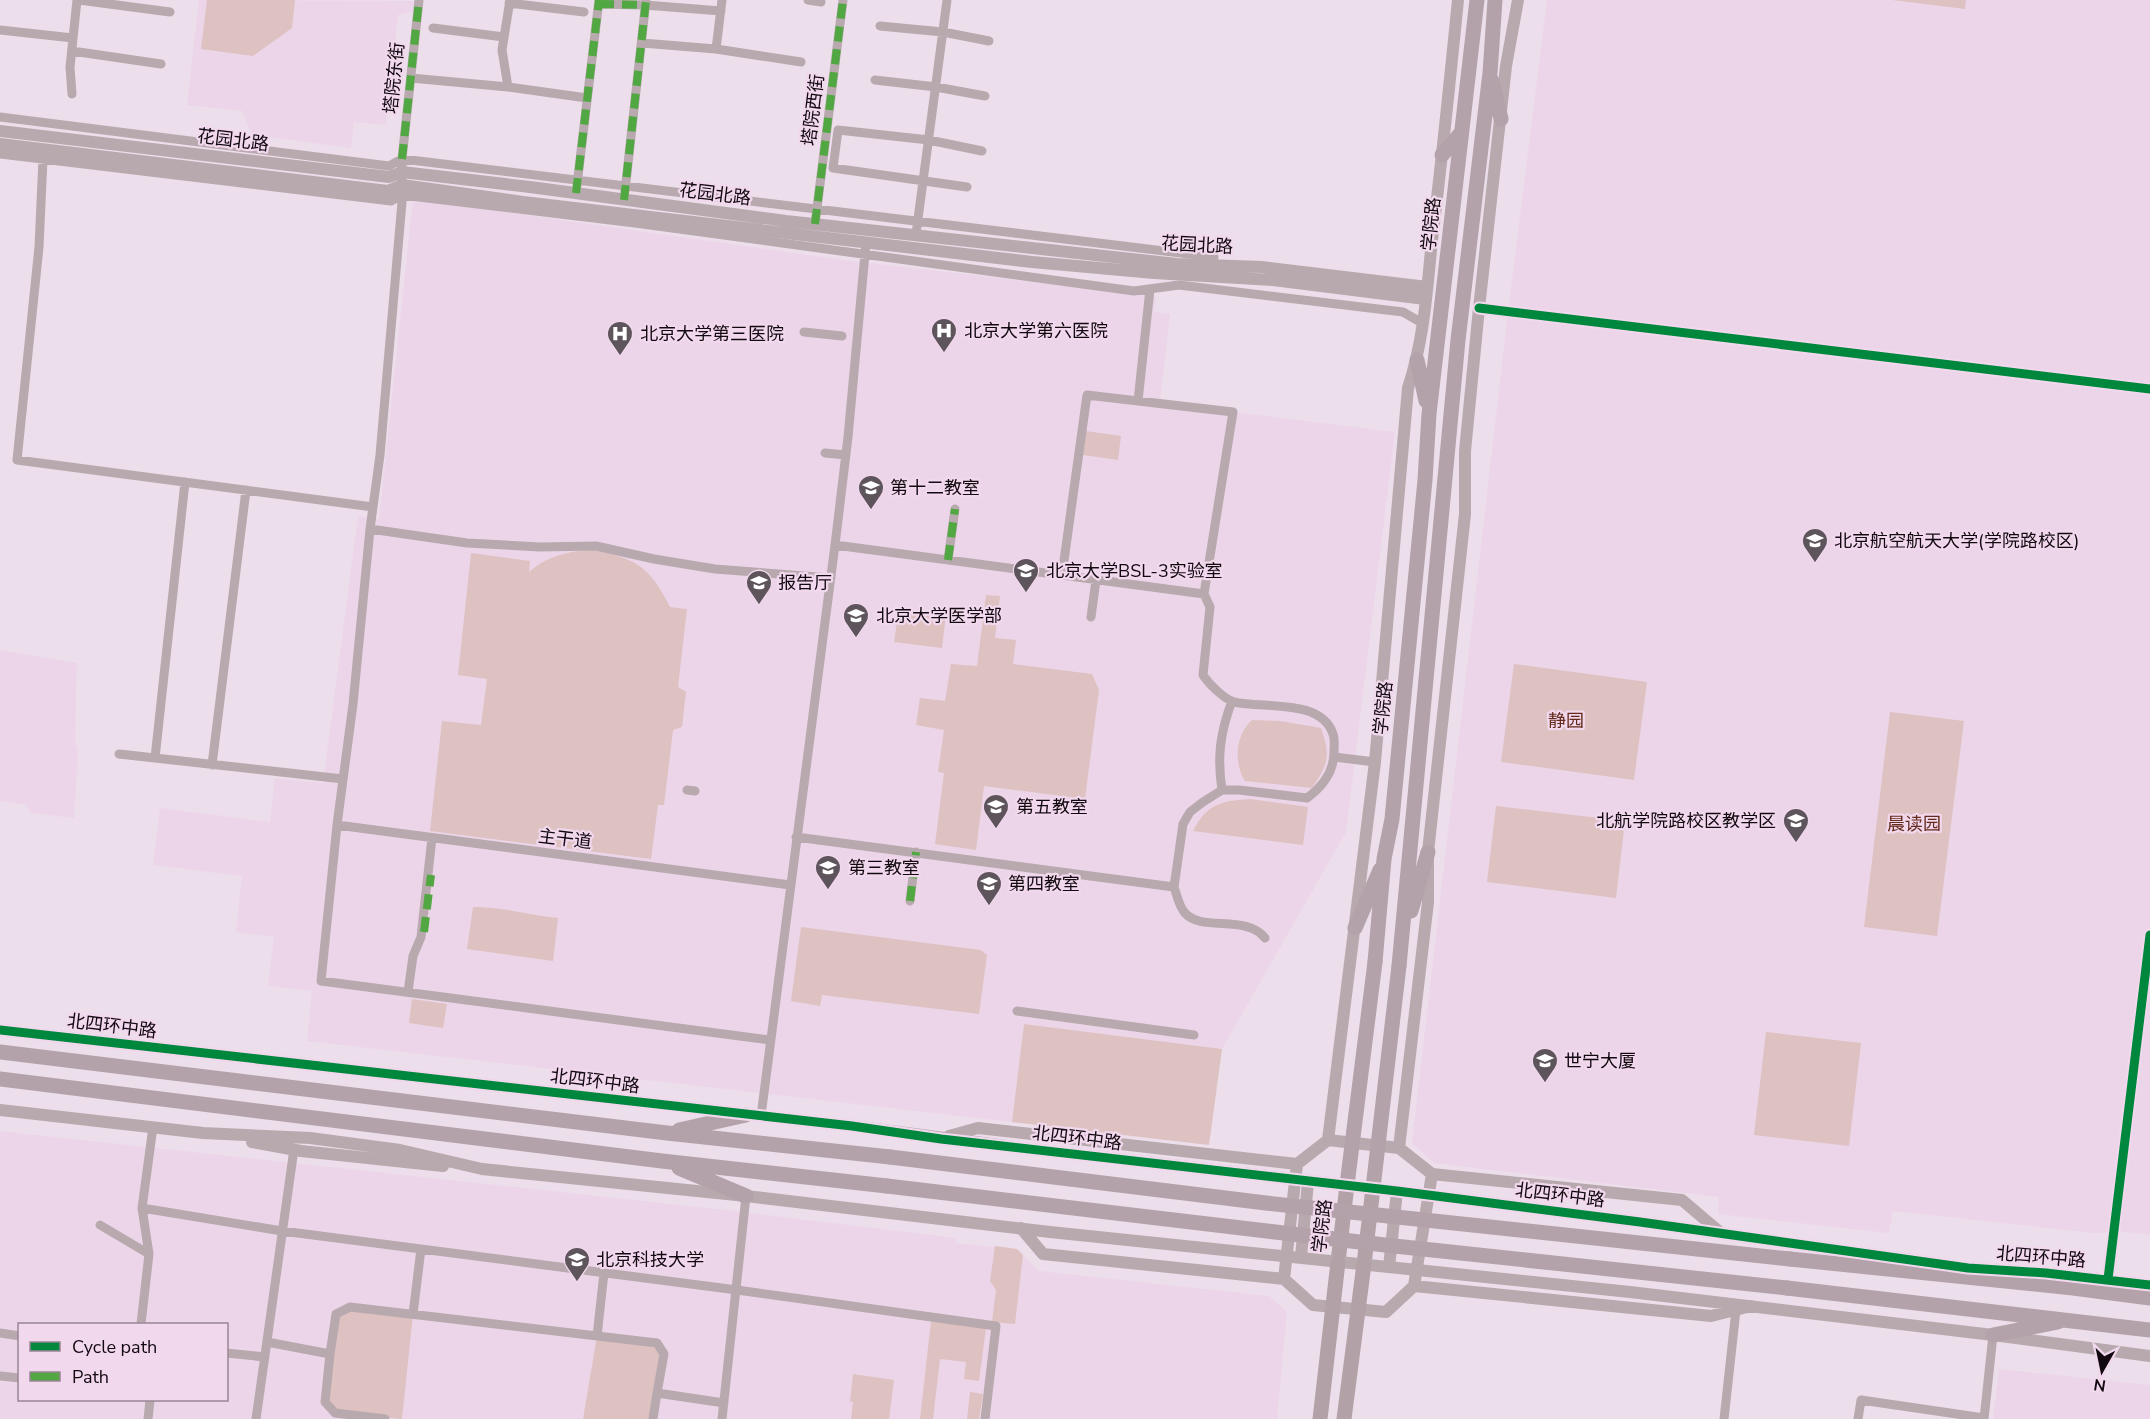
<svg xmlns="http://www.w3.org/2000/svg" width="2150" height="1419" viewBox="0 0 2150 1419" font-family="'Nunito Sans','Noto Sans SC',sans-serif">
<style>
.built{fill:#ecd5e8;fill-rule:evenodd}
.green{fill:#ddc2c1}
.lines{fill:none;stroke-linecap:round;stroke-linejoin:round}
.minor{stroke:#b8a9ae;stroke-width:9}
.tertiary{stroke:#b8a9ae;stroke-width:12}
.primary{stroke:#b2a1a7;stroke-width:15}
.trunk{stroke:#b4a2aa;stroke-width:15}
.tertiary-bridge{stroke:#b8a9ae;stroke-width:12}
.primary-bridge{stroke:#b2a1a7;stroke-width:15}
.trunk-bridge{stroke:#b4a2aa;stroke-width:15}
.quiet{stroke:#51a741;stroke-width:8;stroke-dasharray:15 8;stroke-linecap:butt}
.cycleway-casing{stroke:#f2d8ed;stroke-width:13}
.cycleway{stroke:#00873e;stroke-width:9}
.labels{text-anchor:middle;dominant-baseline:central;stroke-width:4.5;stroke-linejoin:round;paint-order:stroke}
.street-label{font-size:18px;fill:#11090f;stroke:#f2d8ed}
.poi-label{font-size:18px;fill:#11090f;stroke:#f2d8ed;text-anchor:start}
.park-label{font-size:18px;fill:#642a1a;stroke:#f2d8ed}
</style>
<rect width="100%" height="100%" fill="#ecdeea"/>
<path class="built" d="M 199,0 L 416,1 L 415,11 L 398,15 L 386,125 L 354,122 L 351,148 L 252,135 L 242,111 L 187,105 Z
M 1547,0 L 2150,0 L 2150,1235 L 2127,1232 L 2094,1233 L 1893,1211 L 1889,1233 L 1718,1214 L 1719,1197 L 1434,1163 L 1412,1143 L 1508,312 Z
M 413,199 L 851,261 L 1156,296 L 1154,312 L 1170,314 L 1160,403 L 1395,432 L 1346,832 L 1222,1049 L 1024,1024 L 1012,1122 L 307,1041 L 312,991 L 268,986 L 274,937 L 236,932 L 242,876 L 153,865 L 160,808 L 270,822 L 275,778 L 323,783 L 358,516 L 379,519 Z
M 0,650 L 77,663 L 75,740 L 78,753 L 74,818 L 31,813 L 26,805 L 0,801 Z
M 0,1131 L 734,1211 L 956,1238 L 956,1243 L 1017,1249 L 1039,1271 L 1269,1296 L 1287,1312 L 1277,1419 L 0,1419 ZM 20,1324 L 226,1324 L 226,1400 L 20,1400 Z
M 1999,1369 L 2150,1385 L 2150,1419 L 1993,1419 Z"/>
<path class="green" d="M 207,0 L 295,0 L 292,28 L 253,56 L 201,49 Z
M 1892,0 L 1966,0 L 1965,9 Z
M 1086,431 L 1121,436 L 1118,460 L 1083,455 Z
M 592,550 C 636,558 650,567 670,607 L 687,609 L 678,687 L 686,692 L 682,727 L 673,730 L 664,805 L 658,805 L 651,859 L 430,831 L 442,721 L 481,725 L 487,679 L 458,675 L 471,553 L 530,561 L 529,572 C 547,556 569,551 592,550 Z
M 986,595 L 1000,596 L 995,638 L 1016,640 L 1013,664 L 1092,674 L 1099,690 L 1085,799 L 984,786 L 976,850 L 935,844 L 944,773 L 938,772 L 944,730 L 916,725 L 920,698 L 945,701 L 951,664 L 977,666 Z
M 899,608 L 946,615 L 942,648 L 894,642 Z
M 1514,664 L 1647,682 L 1634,780 L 1501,762 Z
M 1890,712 L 1964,721 L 1937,936 L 1864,927 Z
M 1252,720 L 1280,721 L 1321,728 C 1331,756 1328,764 1312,788 L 1245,781 C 1233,762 1236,734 1252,720 Z
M 1250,799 L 1308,807 L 1303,845 L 1193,831 C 1207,804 1220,801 1250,799 Z
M 1496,806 L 1625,821 L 1616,898 L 1487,882 Z
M 473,907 C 501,907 530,915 558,918 L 553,961 L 467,949 Z
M 801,927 L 981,950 L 987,955 L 979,1014 L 822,995 L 820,1006 L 791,1001 Z
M 412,999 L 447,1004 L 443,1028 L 409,1023 Z
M 1024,1024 L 1222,1049 L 1209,1145 L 1012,1122 Z
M 1766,1032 L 1861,1043 L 1849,1146 L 1754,1135 Z
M 995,1246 L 1017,1249 L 1023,1255 L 1015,1324 L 992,1322 L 996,1290 L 990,1281 Z
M 350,1307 L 413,1314 L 402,1419 L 335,1413 L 325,1402 L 336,1314 Z
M 931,1321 L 986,1328 L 979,1381 L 964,1379 L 966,1362 L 940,1359 L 933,1419 L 920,1419 Z
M 597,1336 L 657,1343 L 664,1354 L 653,1419 L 583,1419 Z
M 853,1374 L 894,1380 L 889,1419 L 851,1419 L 853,1402 L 850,1401 Z
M 970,1392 L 983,1394 L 979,1419 L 967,1419 Z"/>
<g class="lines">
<path class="minor" d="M 79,0 L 170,12
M 419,0 L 402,159 L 402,202 L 380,455 L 370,529 L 353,704 L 337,825 L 321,981 L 770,1040
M 808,0 L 821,2
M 509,3 L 584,12
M 599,4 L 645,5 L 721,11
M 880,26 L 943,32 L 989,41
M 433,28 L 504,37
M 0,30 L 73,38
M 642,43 L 716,49 L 722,0
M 716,49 L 801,62
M 72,51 L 161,64
M 411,78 L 508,87 L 587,98
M 875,80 L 936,87 L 985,96
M 508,87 L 502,50 L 510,0
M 72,94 L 70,67 L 77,0
M 0,117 L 389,166 L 402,159 L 1214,257
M 0,154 L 391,201 L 402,195 L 635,223 L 1134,291 L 1179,285 L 1403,312 L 1422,323
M 45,154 L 43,159 L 39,247 L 17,460 L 373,507
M 577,185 L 599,0
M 967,187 L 833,168 L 838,130 L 929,140 L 982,151
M 625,191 L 646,0
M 815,224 L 843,0
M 916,234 L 947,0
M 1150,289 L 1138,401 L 1233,412 L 1204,594
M 804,332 L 842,336
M 825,453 L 846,455
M 185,482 L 155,758 L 343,779
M 370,529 L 467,543 L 540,547 L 596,546 L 654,559 L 715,569 L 831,578
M 948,560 L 955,509
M 1062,575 L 1087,395 L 1138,401
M 1091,617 L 1096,580
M 119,754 L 155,758
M 1334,757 L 1375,762
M 212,765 L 246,490
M 687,790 L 695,791
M 1222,790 C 1217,757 1220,733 1232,701
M 337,825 L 790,885
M 796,837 L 1174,887 L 1183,824 L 1190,812 L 1203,802 L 1222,790 L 1239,790 L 1307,798 C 1322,787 1334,772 1334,752 C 1334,747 1335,739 1333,734 C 1321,698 1264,709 1234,702 C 1224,699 1209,684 1203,675 L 1210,607 L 1204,594 L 835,545
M 1174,887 C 1177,895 1179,907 1185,913 C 1201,932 1247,914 1265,938
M 910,901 L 916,852
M 408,992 L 413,956 L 421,937 L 432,838
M 1017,1011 L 1194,1035
M 761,1116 L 835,545 L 848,437 L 866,243
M 153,1127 L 142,1208 L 282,1231 L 737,1290 L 996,1326 L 985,1419
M 142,1208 L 149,1254
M 100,1225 L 149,1254 L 141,1324
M 413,1314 L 421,1249
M 0,1333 L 20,1336
M 597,1336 L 604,1273
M 267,1342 L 330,1354 L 325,1402 L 335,1413 L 385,1419
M 226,1353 L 265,1357
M 330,1354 L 336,1314 L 350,1307 L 657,1343 L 664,1354 L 657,1393
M 0,1376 L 20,1378
M 148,1419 L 150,1400
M 256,1419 L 294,1149
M 653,1419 L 657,1393 L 724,1403
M 722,1419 L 746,1196
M 1724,1419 L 1736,1310
M 1858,1419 L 1861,1400 L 1984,1418
M 1984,1419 L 1993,1335"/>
<path class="tertiary" d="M 0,131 L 389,177 L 402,172 L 530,187 L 786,221 L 1177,264 L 1262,267 L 1427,287
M 0,144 L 388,191 L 402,185 L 523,202 L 1032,262 L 1154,273 L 1273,280 L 1425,299
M 0,1030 L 852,1126 L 1014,1147
M 0,1110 L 203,1133 L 310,1138 L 400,1150 L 482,1169 L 746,1196 L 1050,1232
M 949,1136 L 978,1128 L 1297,1164 L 1328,1140 L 1399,1148 L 1432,1174 L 1682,1200 L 1722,1234
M 1328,1140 L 1375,762 L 1408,388 C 1424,340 1427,290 1432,240 C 1442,160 1450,80 1458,0
M 252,1142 L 301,1151 L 443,1166
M 1399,1148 L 1428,902 L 1428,852 L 1465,514 L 1465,451 L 1479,308 L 1506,66 L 1518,0
M 1640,1222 L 1968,1268 L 2046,1273 L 2150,1285
M 1021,1228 L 1043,1254 L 1284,1279 L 1313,1305 L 1386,1312 L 1414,1286 L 1711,1316 L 1751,1306
M 1301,1257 L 1308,1182
M 1389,1267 L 1397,1191
M 1284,1279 L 1297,1164
M 1414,1286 L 1432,1174
M 1630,1292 L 1993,1335 L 2150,1356"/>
<path class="primary" d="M 1338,1262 L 1347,1185
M 1364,1264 L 1373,1188"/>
<path class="trunk" d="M 1492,81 L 1501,119
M 1442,155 L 1461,133
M 1417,360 L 1426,401
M 1411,911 L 1428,852
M 1355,928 L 1380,870
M 1375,962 L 1384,859 L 1392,819 L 1425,480 L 1429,414 L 1477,0
M 1399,966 L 1458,340 L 1490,73 L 1495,0
M 0,1052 L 667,1133 L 890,1157
M 0,1079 L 662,1161 L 887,1186
M 679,1130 L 746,1115
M 679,1168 L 746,1196
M 1790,1259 L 2073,1288 L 2150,1298
M 1787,1288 L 2150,1330
M 1993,1335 L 2058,1322"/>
<path class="tertiary-bridge" d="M 1014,1147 L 1397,1191 L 1640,1222
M 1050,1232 L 1630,1292"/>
<path class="primary-bridge" d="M 1320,1419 L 1338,1262
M 1344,1419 L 1364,1264"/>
<path class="trunk-bridge" d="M 890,1157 L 1266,1203 L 1790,1259
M 1347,1185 L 1375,962
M 887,1186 L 1385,1245 L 1787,1288
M 1373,1188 L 1399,966"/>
<path class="quiet" d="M 599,4 L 645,5
M 402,159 L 419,0
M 576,193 L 599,0
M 624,200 L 646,0
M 815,224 L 843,0
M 948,560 L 955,509
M 910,901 L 916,852
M 424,932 L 431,875"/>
<defs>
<path id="cycleway" d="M 1479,308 L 2150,389
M 0,1030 L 852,1126 L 941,1139 L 1397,1191 L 1640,1222 L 1968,1268 L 2046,1273 L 2150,1285
M 2108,1279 L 2150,935"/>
</defs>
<use href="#cycleway" class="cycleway-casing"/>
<use href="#cycleway" class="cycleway"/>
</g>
<defs>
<symbol id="hospital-pin" viewBox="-11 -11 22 30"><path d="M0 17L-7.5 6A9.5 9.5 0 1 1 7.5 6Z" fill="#5e545c" stroke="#f2d8ed"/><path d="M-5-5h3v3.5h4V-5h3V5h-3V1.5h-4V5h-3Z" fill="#fff"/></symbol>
<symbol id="university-pin" viewBox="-11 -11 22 30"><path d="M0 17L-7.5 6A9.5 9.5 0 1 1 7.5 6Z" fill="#5e545c" stroke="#f2d8ed"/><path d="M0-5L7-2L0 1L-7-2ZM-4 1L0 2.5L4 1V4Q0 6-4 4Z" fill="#fff"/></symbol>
</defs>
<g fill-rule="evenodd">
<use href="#hospital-pin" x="929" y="316" width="30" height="40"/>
<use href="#hospital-pin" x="605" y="319" width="30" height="40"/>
<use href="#university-pin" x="856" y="473" width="30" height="40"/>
<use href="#university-pin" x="1800" y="526" width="30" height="40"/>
<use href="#university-pin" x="1011" y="556" width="30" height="40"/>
<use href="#university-pin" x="744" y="568" width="30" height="40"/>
<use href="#university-pin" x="841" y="601" width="30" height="40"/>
<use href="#university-pin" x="981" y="792" width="30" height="40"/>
<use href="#university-pin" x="1781" y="806" width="30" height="40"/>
<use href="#university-pin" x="813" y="853" width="30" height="40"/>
<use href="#university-pin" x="974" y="869" width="30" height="40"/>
<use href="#university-pin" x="1530" y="1046" width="30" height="40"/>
<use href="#university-pin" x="562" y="1245" width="30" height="40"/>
</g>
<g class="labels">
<g class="street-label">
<text transform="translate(394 78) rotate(-84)">塔院东街</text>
<text transform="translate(813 110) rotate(-83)">塔院西街</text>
<text transform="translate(233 140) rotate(7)">花园北路</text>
<text transform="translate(715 194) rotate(7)">花园北路</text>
<text transform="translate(1431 224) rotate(-84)">学院路</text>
<text transform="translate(1197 245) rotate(3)">花园北路</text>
<text transform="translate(1383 708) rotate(-84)">学院路</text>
<text transform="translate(565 839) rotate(7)">主干道</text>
<text transform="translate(112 1026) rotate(7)">北四环中路</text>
<text transform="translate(595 1081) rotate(7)">北四环中路</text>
<text transform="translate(1077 1138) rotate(7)">北四环中路</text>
<text transform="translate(1560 1195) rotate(7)">北四环中路</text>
<text transform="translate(1322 1226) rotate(-83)">学院路</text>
<text transform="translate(2041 1257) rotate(5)">北四环中路</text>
</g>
<g class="poi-label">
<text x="964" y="331">北京大学第六医院</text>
<text x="640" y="334">北京大学第三医院</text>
<text x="890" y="488">第十二教室</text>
<text x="1834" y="541">北京航空航天大学(学院路校区)</text>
<text x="1046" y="571">北京大学BSL-3实验室</text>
<text x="778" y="583">报告厅</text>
<text x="876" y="616">北京大学医学部</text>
<text x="1016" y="807">第五教室</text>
<text x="1776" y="821" text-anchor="end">北航学院路校区教学区</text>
<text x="848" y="868">第三教室</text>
<text x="1008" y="884">第四教室</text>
<text x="1564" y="1061">世宁大厦</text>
<text x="596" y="1260">北京科技大学</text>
</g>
<g class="park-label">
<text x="1566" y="721">静园</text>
<text x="1914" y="824">晨读园</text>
</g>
</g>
<rect x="18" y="1323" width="210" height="78" fill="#f2d8ed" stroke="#988594" stroke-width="1.5"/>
<rect x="30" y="1342" width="30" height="9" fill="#00873e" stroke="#988594" stroke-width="1.5"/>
<text x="72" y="1353" font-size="18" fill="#11090f">Cycle path</text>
<rect x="30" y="1372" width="30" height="9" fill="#51a741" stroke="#988594" stroke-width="1.5"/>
<text x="72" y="1383" font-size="18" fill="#11090f">Path</text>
<g transform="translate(2102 1371) rotate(189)" stroke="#f2d8ed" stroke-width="4.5" paint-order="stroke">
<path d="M0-4.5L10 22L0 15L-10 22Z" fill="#11090f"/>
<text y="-9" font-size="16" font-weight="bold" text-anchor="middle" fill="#11090f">N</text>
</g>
</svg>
